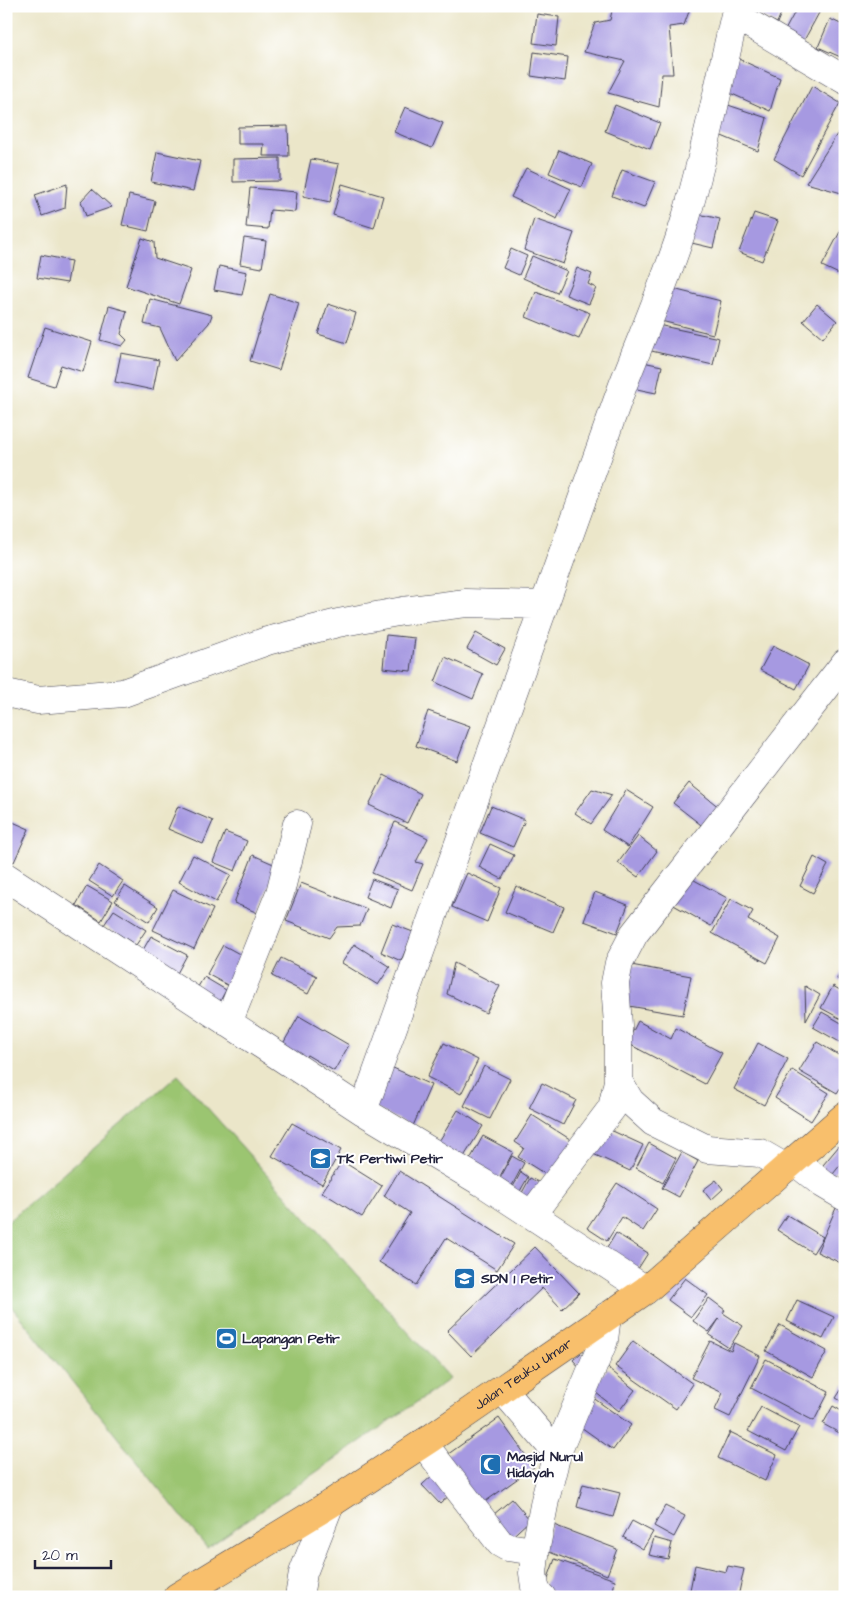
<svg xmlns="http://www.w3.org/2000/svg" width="851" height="1603" viewBox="0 0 851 1603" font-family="'Architects Daughter',sans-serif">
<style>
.green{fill:#9bc571;stroke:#5e7456}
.building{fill:#a699e1}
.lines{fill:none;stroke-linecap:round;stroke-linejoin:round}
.minor-casing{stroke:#403f50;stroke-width:29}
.major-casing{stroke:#403f50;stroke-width:29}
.minor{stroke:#fff;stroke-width:28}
.major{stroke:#f8bf6c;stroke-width:28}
.labels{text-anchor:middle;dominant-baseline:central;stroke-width:4;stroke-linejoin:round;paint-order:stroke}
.poi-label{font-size:14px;font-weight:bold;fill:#22223b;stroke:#fff;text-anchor:start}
.street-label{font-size:14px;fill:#22223b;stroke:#fff}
</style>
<rect width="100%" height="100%" fill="#fff"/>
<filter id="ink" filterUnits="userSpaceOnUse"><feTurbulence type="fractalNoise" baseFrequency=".02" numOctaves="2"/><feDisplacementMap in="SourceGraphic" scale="10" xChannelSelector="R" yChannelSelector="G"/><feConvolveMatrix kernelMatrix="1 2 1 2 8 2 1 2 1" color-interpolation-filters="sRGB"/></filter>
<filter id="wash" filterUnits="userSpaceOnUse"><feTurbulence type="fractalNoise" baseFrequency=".0096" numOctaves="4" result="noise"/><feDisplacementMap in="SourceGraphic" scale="20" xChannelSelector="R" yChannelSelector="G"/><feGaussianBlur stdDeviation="1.12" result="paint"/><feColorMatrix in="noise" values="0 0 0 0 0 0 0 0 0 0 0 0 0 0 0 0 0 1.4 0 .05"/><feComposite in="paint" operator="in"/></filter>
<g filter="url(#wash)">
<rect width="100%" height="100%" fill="#ebe6c9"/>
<path class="green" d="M 178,1075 L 450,1379 L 207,1548 L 6,1300 L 6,1223 Z"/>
<g id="blocks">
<path class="building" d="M 613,6 L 691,6 L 684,25 L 669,27 L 673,74 L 662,74 L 659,107 L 608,93 L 625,61 L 584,52 L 595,23 L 610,20 Z
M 753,6 L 784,6 L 777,23 L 751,11 Z
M 798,6 L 811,6 L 820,11 L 801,46 L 782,36 Z
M 537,14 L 559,17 L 556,46 L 533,43 Z
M 830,19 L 845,26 L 845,59 L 818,47 Z
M 534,52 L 568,57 L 565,81 L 531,76 Z
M 730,55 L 780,78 L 770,111 L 721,89 Z
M 812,86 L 840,103 L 801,175 L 774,159 Z
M 722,103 L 767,118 L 758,151 L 712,132 Z
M 615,105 L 660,123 L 650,149 L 605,131 Z
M 405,107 L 443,123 L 432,148 L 394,132 Z
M 288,126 L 289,156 L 263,156 L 264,144 L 238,144 L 238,127 Z
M 839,131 L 845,133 L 845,194 L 806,183 Z
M 559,150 L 592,164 L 582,187 L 549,173 Z
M 157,152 L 200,161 L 193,191 L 151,182 Z
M 280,158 L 280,181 L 233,182 L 233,159 Z
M 311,159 L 339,164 L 330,202 L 303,196 Z
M 526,168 L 571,189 L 557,219 L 511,197 Z
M 622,170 L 655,182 L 644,208 L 612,196 Z
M 67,184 L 65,208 L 42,216 L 35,195 Z
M 342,184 L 383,196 L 374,228 L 333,215 Z
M 250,188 L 297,192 L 295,212 L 270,210 L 268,229 L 246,227 Z
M 92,189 L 112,207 L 86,216 L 81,201 Z
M 129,195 L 155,201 L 148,231 L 122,225 Z
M 690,212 L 720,219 L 713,248 L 683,241 Z
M 754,213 L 778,221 L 762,261 L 739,252 Z
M 534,219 L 574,233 L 563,264 L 524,250 Z
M 842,228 L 845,229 L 845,277 L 822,266 Z
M 142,238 L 154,242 L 155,258 L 191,270 L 179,304 L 126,286 Z
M 244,238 L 266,241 L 262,268 L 240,264 Z
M 511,249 L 527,256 L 519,275 L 503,268 Z
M 41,255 L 71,261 L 67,283 L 37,278 Z
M 532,256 L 567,271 L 557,293 L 523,278 Z
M 219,266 L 247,272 L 242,295 L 214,290 Z
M 577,268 L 592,274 L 588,284 L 596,288 L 589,304 L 566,295 Z
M 665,287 L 721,301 L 713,334 L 657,320 Z
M 536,292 L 590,313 L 579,339 L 526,317 Z
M 270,294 L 299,303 L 279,370 L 250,361 Z
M 150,299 L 212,315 L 209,323 L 175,361 L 160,328 L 144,324 Z
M 328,304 L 356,313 L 347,343 L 318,334 Z
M 817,304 L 837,321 L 823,338 L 803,321 Z
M 109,306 L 127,311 L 121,334 L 127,340 L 122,346 L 100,340 Z
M 653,324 L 719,338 L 713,365 L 647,350 Z
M 45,327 L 92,342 L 83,372 L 61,365 L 54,386 L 28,378 Z
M 121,353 L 159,360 L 153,390 L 115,382 Z
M 638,361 L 662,366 L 656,393 L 632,388 Z
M 476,633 L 505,649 L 496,665 L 467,649 Z
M 386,635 L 415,638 L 411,671 L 383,668 Z
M 773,646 L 809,665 L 796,689 L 760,670 Z
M 445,657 L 483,674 L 473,699 L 435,682 Z
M 428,711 L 470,726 L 457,761 L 416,746 Z
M 384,775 L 421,794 L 407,823 L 369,805 Z
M 689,783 L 720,808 L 705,828 L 673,803 Z
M 592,789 L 612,795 L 591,824 L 575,813 Z
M 626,790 L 653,807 L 628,847 L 602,830 Z
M 178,806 L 213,821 L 203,844 L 168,829 Z
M 491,806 L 525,820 L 513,847 L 480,833 Z
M 6,819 L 29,829 L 14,862 L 6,859 Z
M 395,822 L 428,838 L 416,862 L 423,864 L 412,890 L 372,873 Z
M 225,832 L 247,841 L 235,871 L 213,862 Z
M 638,836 L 657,851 L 638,877 L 618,863 Z
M 490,844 L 514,855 L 502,879 L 479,867 Z
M 193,855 L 231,875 L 216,902 L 179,882 Z
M 253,855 L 278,866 L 258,913 L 234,903 Z
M 814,857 L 828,865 L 813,893 L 800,886 Z
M 99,865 L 123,881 L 113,896 L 89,881 Z
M 467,873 L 501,888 L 487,922 L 452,907 Z
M 685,875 L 727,898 L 711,926 L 670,903 Z
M 372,879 L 398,889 L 391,908 L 365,897 Z
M 301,883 L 367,909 L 360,926 L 337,927 L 329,938 L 286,921 Z
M 87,886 L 113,901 L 101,921 L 76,905 Z
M 125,886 L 158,907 L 149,922 L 115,901 Z
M 516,886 L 564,907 L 553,932 L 505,912 Z
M 173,890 L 213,909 L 194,949 L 153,930 Z
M 595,892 L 628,905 L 617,933 L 584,921 Z
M 731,899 L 753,911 L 748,920 L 780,938 L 767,963 L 712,933 Z
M 114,910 L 146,930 L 136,945 L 104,925 Z
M 392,924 L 413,932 L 401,961 L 381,952 Z
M 151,936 L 187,955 L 175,977 L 139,957 Z
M 354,944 L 390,967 L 378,985 L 342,963 Z
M 223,945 L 245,957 L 229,986 L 207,974 Z
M 281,958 L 317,976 L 308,994 L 272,976 Z
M 454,963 L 500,986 L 486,1013 L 447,994 Z
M 845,964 L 845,983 L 837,979 Z
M 631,965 L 691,976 L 683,1015 L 623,1005 Z
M 204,977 L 226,990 L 219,1003 L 196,990 Z
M 805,986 L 820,995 L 806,1021 Z
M 833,986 L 845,993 L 845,1021 L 821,1008 Z
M 822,1012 L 845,1025 L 845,1045 L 813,1027 Z
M 299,1016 L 349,1045 L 334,1071 L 307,1055 L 299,1067 L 277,1054 Z
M 638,1021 L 671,1039 L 676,1028 L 722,1053 L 705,1084 L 627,1043 Z
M 817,1042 L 845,1059 L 845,1081 L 837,1093 L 799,1071 Z
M 444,1043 L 478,1060 L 461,1094 L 427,1077 Z
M 758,1043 L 788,1059 L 764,1105 L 734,1089 Z
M 484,1066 L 510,1079 L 490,1119 L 464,1106 Z
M 391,1067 L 431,1085 L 413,1126 L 372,1107 Z
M 792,1070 L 829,1093 L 811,1121 L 775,1098 Z
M 542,1083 L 576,1100 L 563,1125 L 529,1108 Z
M 458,1110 L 483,1126 L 460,1163 L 435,1148 Z
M 532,1115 L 576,1143 L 553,1179 L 518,1157 L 524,1148 L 515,1142 Z
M 292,1123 L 341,1150 L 322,1184 L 272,1156 Z
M 604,1127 L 643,1145 L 630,1171 L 591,1153 Z
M 483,1136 L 513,1152 L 497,1182 L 467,1165 Z
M 649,1143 L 676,1158 L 663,1183 L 636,1168 Z
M 839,1146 L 845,1151 L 845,1159 L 829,1179 L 818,1171 Z
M 682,1152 L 698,1161 L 679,1197 L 662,1188 Z
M 512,1156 L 524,1163 L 507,1195 L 495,1188 Z
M 342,1161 L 382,1186 L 362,1217 L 322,1192 Z
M 399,1171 L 514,1244 L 497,1270 L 446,1238 L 416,1285 L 379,1262 L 410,1213 L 384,1196 Z
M 521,1172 L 528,1177 L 515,1200 L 508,1196 Z
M 530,1178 L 544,1185 L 530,1209 L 517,1202 Z
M 716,1180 L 723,1189 L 711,1200 L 703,1190 Z
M 617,1183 L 657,1209 L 643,1231 L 622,1217 L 607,1241 L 587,1228 Z
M 839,1201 L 845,1204 L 845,1261 L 843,1264 L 817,1252 Z
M 787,1215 L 823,1237 L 813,1253 L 777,1230 Z
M 616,1233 L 648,1253 L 636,1272 L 604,1253 Z
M 535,1247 L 579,1293 L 562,1309 L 542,1288 L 471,1356 L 447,1331 Z
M 685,1278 L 708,1295 L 691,1317 L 668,1300 Z
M 709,1298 L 725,1310 L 723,1313 L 743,1326 L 729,1348 L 709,1335 L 719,1319 L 709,1332 L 693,1321 Z
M 797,1300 L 834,1317 L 823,1339 L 787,1321 Z
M 780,1325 L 827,1351 L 813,1377 L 766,1351 Z
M 633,1341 L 693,1384 L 676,1409 L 615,1366 Z
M 710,1341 L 731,1351 L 734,1343 L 760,1356 L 730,1417 L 715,1410 L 723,1393 L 691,1378 Z
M 581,1353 L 589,1362 L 581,1369 L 573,1360 Z
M 766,1359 L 829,1392 L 814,1421 L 751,1388 Z
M 608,1368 L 635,1390 L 619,1411 L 591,1389 Z
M 845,1384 L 845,1403 L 836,1398 Z
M 592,1397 L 631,1425 L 613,1450 L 574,1422 Z
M 833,1406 L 845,1413 L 845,1436 L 823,1424 Z
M 761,1407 L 799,1427 L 786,1451 L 748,1431 Z
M 499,1418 L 534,1467 L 479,1506 L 444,1457 Z
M 730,1432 L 777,1455 L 765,1481 L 718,1458 Z
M 436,1472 L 453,1492 L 440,1504 L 422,1485 Z
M 583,1484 L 620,1493 L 613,1517 L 577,1507 Z
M 512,1499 L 530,1520 L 506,1542 L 487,1520 Z
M 665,1506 L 685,1516 L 674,1537 L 654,1526 Z
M 632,1521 L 653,1532 L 643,1549 L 623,1537 Z
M 551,1524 L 617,1549 L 607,1575 L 542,1549 Z
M 654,1538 L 672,1543 L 668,1559 L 649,1555 Z
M 555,1559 L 615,1580 L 612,1597 L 564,1597 L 544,1589 Z
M 695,1565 L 726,1572 L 728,1566 L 744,1569 L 738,1597 L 723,1597 L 690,1590 Z"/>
</g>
</g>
<g filter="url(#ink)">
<use href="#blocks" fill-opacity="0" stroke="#403f50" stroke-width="1"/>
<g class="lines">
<defs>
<path id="minor" d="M 735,15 L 845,80
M 6,693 L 38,700 L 123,693 L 267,641 L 338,623 L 403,611 L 466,603 L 544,605
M 6,877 L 363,1111 L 483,1183 L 646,1290
M 228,1023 L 280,893 L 297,824
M 618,1081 L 630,1101 L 653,1122 L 707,1149 L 760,1153 L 786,1168
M 363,1111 L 623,385 C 644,331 668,277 685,221 C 706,150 720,78 737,6
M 794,1161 L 823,1184 L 845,1197
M 532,1214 L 612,1108 L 618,1081 L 618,1025 L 615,983 L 619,963 L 634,934 L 845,663
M 502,1389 L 557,1453
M 423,1443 L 500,1543 L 507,1547 L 535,1551
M 299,1597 L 303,1573 L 330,1504
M 542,1597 L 539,1596 L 535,1587 L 533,1573 L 536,1547 L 545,1500 L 557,1453 L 604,1340 L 607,1316"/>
<g id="major">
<path id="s1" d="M 177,1597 L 330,1504 L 431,1438 L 646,1290 L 845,1116"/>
</g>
</defs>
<use href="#minor" class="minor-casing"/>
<use href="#major" class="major-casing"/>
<use href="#minor" class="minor"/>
<use href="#major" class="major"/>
</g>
</g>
<defs>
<symbol id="school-square" viewBox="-11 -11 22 22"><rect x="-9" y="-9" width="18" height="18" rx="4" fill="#1f6fb2" stroke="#fff"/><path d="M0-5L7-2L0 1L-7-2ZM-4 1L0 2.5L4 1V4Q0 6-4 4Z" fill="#fff"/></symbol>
<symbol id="stadium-square" viewBox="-11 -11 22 22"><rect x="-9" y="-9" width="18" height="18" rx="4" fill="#1f6fb2" stroke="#fff"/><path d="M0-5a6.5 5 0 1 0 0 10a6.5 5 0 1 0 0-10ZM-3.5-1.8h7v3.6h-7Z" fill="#fff"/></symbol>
<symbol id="mosque-square" viewBox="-11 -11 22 22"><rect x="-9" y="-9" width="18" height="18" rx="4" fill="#1f6fb2" stroke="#fff"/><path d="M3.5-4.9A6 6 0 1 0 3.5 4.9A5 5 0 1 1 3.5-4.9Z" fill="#fff"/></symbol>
</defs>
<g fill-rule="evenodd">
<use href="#school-square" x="308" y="1146" width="25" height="25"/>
<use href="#school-square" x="452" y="1266" width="25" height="25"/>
<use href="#stadium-square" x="214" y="1326" width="25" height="25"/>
<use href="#mosque-square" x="478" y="1452" width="25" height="25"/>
</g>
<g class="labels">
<g class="poi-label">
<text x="337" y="1159">TK Pertiwi Petir</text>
<text x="481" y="1279">SDN 1 Petir</text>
<text x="242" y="1339">Lapangan Petir</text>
<text x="507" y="1457">Masjid Nurul<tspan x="507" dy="16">Hidayah</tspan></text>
</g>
<g class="street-label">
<text stroke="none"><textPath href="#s1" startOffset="412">Jalan Teuku Umar</textPath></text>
</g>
</g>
<rect width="851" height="1603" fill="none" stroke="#fff" stroke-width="25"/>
<path d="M35 1560v8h76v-8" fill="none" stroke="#22223b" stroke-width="2.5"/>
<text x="42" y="1560" font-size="15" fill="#22223b" stroke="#ffffff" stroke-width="4" paint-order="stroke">20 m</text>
</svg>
